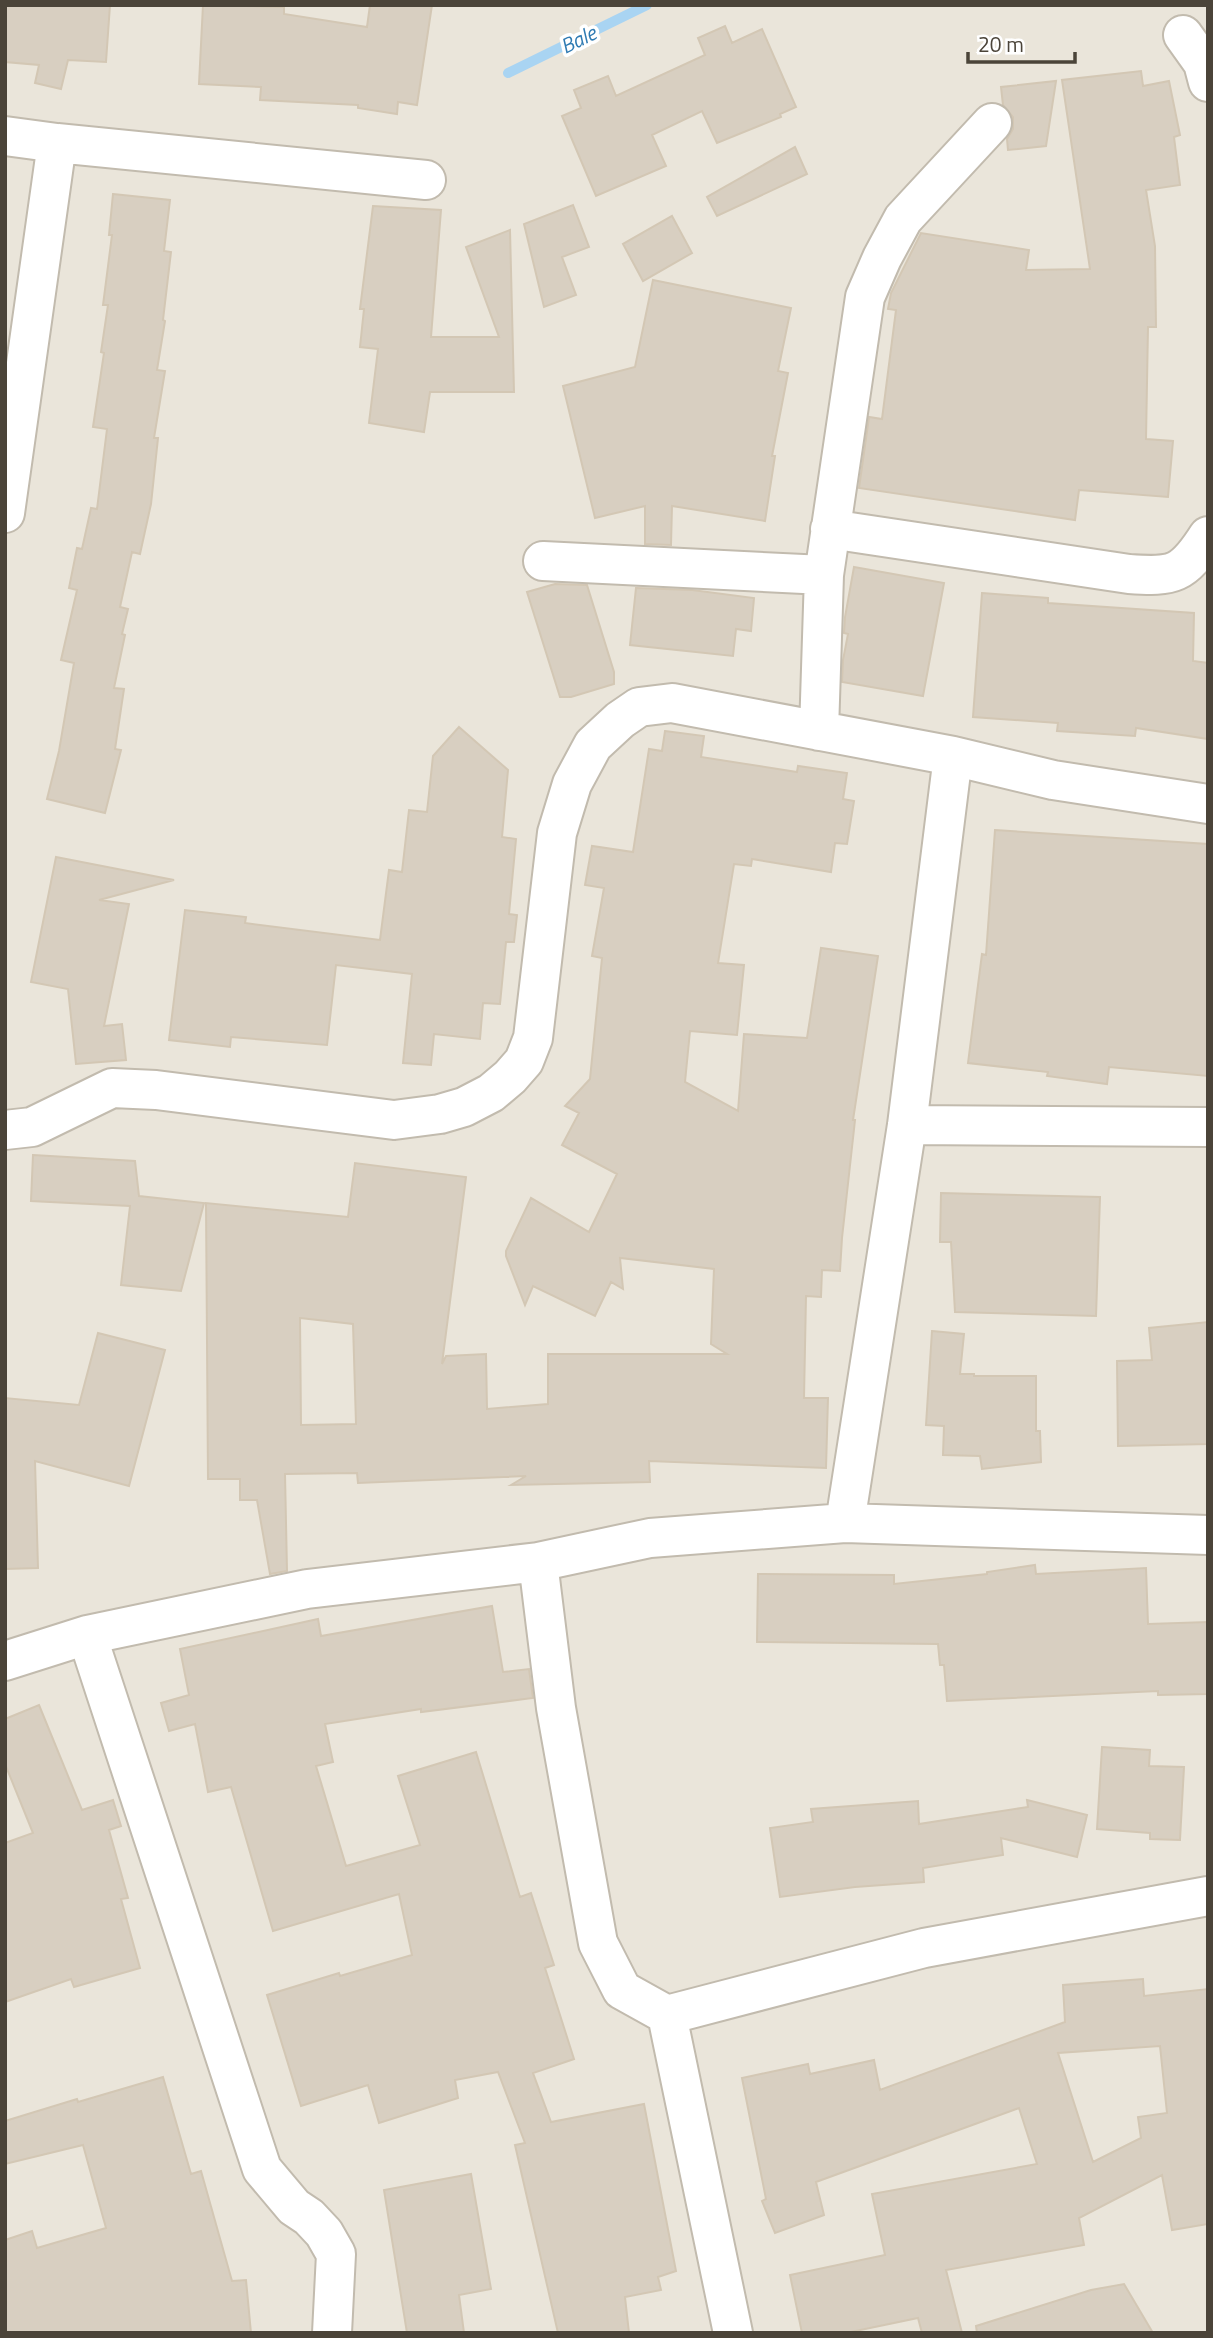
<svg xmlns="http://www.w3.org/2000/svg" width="1213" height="2338" viewBox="0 0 1213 2338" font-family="'Titillium Web',sans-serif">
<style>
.residential{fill:#eae5da}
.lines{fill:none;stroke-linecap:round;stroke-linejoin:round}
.stream{stroke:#a9d4f2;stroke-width:10}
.building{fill:#d8cfc1;stroke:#d3c7b4;stroke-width:2;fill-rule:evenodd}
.minor-casing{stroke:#c2bbae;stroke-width:42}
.minor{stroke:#fff;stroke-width:38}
.labels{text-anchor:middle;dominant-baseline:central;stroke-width:7;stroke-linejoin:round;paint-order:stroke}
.water-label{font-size:21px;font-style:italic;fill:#2e7ab2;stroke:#fff}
</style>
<rect width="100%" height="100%" fill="#f6f3ec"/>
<path class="residential" d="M 5,5 L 1208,5 L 1208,2333 L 5,2333 Z"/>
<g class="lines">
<path class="stream" d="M 508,73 L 647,5"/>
</g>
<path class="building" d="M 5,5 L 110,5 L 106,62 L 68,60 L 61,89 L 35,83 L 39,65 L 5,62 Z
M 203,5 L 284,7 L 284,14 L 367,27 L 370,5 L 432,5 L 417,105 L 398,102 L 397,114 L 358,108 L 358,105 L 260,100 L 261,87 L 199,84 Z
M 725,26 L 732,43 L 762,29 L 796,107 L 780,114 L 781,117 L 717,143 L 702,111 L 652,135 L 666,166 L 596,196 L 562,116 L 581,108 L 574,90 L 608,76 L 616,96 L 705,55 L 698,38 Z
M 1141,71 L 1143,86 L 1169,81 L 1180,135 L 1174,137 L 1180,185 L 1146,190 L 1155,246 L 1156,327 L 1148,327 L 1146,439 L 1173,441 L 1168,497 L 1079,490 L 1075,520 L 859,488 L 869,417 L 882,419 L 896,310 L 888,309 L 891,293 L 921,233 L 1029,250 L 1026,270 L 1090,269 L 1062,80 Z
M 1056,81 L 1046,146 L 1008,150 L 1007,139 L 1013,129 L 1013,117 L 1003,105 L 1001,87 Z
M 795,147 L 807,174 L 717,216 L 707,197 Z
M 113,194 L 170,200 L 164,251 L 171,252 L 163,320 L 165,321 L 157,370 L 165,371 L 154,438 L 158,438 L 151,504 L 140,554 L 132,552 L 120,607 L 128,609 L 122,634 L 125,635 L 114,688 L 124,689 L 115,749 L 121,750 L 105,813 L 47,799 L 59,751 L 74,663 L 61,660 L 77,590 L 69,588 L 77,548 L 82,549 L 91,508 L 97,509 L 107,429 L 93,427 L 104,353 L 101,352 L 108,305 L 103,305 L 112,235 L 109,235 Z
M 573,205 L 589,247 L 562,257 L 576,295 L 544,307 L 524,224 Z
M 373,206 L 441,210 L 431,337 L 499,337 L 466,247 L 510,230 L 514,392 L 430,392 L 424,432 L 369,423 L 378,349 L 360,347 L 364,309 L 360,309 Z
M 672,216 L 692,253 L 643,281 L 623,244 Z
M 653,280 L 791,308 L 778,371 L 788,373 L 772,456 L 775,456 L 765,521 L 672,506 L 671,545 L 645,544 L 645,506 L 595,518 L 563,386 L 635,367 Z
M 854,567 L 944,583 L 923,696 L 842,682 L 843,660 L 848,634 L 844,633 L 845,617 Z
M 555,584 L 587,585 L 614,672 L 614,684 L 571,697 L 560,697 L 527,592 Z
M 636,588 L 692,590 L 754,598 L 751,631 L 736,629 L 733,656 L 630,645 Z
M 982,593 L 1048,598 L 1048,603 L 1194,613 L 1193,661 L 1208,663 L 1208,739 L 1136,728 L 1135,736 L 1057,731 L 1058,723 L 973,717 Z
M 459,727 L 508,770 L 502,837 L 516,839 L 509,914 L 517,915 L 514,942 L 506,942 L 500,1004 L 483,1003 L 480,1039 L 434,1034 L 431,1065 L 403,1063 L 412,974 L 336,965 L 327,1045 L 231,1037 L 230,1047 L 169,1040 L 185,910 L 246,917 L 245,923 L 380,940 L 389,870 L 402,872 L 409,810 L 427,812 L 433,756 Z
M 665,731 L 704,736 L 701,757 L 797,772 L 798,766 L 847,773 L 843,799 L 854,801 L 847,844 L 835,843 L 831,872 L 752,859 L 751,866 L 734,864 L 718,963 L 744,965 L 737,1035 L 690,1031 L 685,1082 L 738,1111 L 744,1034 L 807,1038 L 821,948 L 878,956 L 853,1120 L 855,1120 L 842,1238 L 840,1271 L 822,1270 L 821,1297 L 806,1296 L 804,1398 L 828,1398 L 826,1468 L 649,1461 L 650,1482 L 511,1485 L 526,1476 L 358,1483 L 357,1473 L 285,1474 L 287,1571 L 270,1574 L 257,1500 L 240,1500 L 240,1479 L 208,1479 L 206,1203 L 348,1217 L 355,1163 L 466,1177 L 442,1364 L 446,1356 L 486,1354 L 487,1409 L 548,1404 L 548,1354 L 727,1354 L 711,1344 L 714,1269 L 620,1258 L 623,1289 L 611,1282 L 595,1316 L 533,1286 L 525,1305 L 506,1256 L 506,1251 L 531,1198 L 589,1232 L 617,1174 L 562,1145 L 579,1113 L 565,1106 L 590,1079 L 602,958 L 592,956 L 604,888 L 585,885 L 592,846 L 633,852 L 649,749 L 662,751 ZM 300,1318 L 353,1324 L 356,1424 L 301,1425 Z
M 995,830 L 1208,844 L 1208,1076 L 1109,1067 L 1107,1084 L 1047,1076 L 1048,1072 L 968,1063 L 982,954 L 986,955 Z
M 56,857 L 174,880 L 99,900 L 129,904 L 104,1026 L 122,1024 L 126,1060 L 76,1064 L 68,989 L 31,982 Z
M 33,1155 L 135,1161 L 139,1196 L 204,1203 L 181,1291 L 121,1285 L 130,1206 L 31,1201 Z
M 941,1193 L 1100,1197 L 1096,1316 L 955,1312 L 951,1242 L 940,1242 Z
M 1208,1322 L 1208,1444 L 1118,1446 L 1117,1361 L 1152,1360 L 1149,1328 Z
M 932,1331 L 964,1334 L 960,1374 L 974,1374 L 974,1376 L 1036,1376 L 1036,1431 L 1040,1431 L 1041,1462 L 982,1469 L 980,1456 L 943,1455 L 944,1426 L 926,1425 Z
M 98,1333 L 165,1350 L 129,1486 L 35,1461 L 38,1568 L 5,1569 L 5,1398 L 79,1405 Z
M 1035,1565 L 1036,1574 L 1146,1568 L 1148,1624 L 1208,1622 L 1208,1694 L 1158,1695 L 1158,1691 L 947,1701 L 944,1665 L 940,1665 L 938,1644 L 757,1642 L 758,1574 L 894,1575 L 894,1584 L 987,1574 L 987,1572 Z
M 492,1606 L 503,1672 L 529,1669 L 533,1698 L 421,1712 L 421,1709 L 325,1724 L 333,1762 L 316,1766 L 346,1866 L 420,1845 L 398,1776 L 476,1752 L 520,1897 L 531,1893 L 554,1965 L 545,1968 L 574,2059 L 533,2073 L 551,2122 L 644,2104 L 676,2271 L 658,2277 L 661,2290 L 625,2297 L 629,2333 L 558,2333 L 515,2145 L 525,2143 L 498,2072 L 455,2080 L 458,2098 L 379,2123 L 368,2085 L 301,2106 L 267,1995 L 339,1973 L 340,1976 L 412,1955 L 399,1894 L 273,1931 L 231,1787 L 208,1792 L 195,1724 L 169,1731 L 161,1703 L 189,1695 L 180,1649 L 318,1619 L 321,1636 Z
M 39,1705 L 82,1810 L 113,1800 L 121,1826 L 109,1830 L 128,1898 L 121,1899 L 140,1968 L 74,1987 L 71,1979 L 5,2002 L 5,1843 L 33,1833 L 5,1764 L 5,1719 Z
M 1102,1747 L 1150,1750 L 1149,1766 L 1184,1767 L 1180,1840 L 1150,1839 L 1150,1833 L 1097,1829 Z
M 1027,1800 L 1087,1815 L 1077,1857 L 1001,1838 L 1003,1855 L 923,1868 L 924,1882 L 855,1887 L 780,1897 L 770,1828 L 813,1822 L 811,1809 L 918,1801 L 919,1824 L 1028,1807 Z
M 1143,1979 L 1144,1996 L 1208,1989 L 1208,2224 L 1172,2230 L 1162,2175 L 1079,2218 L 1084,2245 L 946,2270 L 962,2333 L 922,2333 L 918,2318 L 846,2333 L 802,2333 L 790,2275 L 885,2255 L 872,2194 L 1037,2164 L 1019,2108 L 816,2182 L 824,2215 L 775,2233 L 762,2201 L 766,2199 L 742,2078 L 808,2064 L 810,2074 L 874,2060 L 880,2090 L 1065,2022 L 1063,1985 ZM 1160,2046 L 1167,2113 L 1138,2117 L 1141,2138 L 1093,2162 L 1058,2053 Z
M 163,2077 L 191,2174 L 201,2171 L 232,2281 L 246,2280 L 251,2333 L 5,2333 L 5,2240 L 32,2231 L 37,2248 L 106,2228 L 83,2145 L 5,2164 L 5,2121 L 77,2099 L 78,2102 Z
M 471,2174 L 491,2289 L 459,2295 L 464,2333 L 407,2333 L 384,2190 Z
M 1124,2284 L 1153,2333 L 977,2333 L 976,2326 L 1091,2290 Z"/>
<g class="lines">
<defs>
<path id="minor" d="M 1183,35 L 1203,63 L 1208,82
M 5,136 L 57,143 L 426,180
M 5,513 L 57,143
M 830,529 L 1129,574 C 1174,577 1183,575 1208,536
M 543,561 L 824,575
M 819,731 L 824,575 L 865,297 L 882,258 L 903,219 L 992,123
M 907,1125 L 1208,1127
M 5,1130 L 32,1127 L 112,1088 L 156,1090 L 394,1120 L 440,1114 L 464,1107 L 491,1093 L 510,1077 L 524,1061 L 533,1038 L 557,833 L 572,784 L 593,745 L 620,720 L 639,707 L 672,703 L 953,756 L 1053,780 L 1208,804
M 845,1523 L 907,1125 L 953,756
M 538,1562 L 556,1708 L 598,1943 L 622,1990 L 667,2015 L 733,2333
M 87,1635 L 262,2169 L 294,2207 L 309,2217 L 324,2233 L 336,2254 L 332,2333
M 5,1661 L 87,1635 L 307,1589 L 538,1562 L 650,1538 L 845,1523 L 1208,1535
M 667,2015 L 924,1948 L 1208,1896"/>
</defs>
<use href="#minor" class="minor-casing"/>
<use href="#minor" class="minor"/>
</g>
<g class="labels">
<g class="water-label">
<text transform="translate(578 39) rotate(-26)">Bale</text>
</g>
</g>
<rect width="1213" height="2338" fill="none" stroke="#4b4439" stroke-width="14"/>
<path d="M968 52v10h107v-10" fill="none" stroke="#4b4439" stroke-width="3.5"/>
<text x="978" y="52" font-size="21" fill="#4b4439" stroke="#ffffff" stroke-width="5" paint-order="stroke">20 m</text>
</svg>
